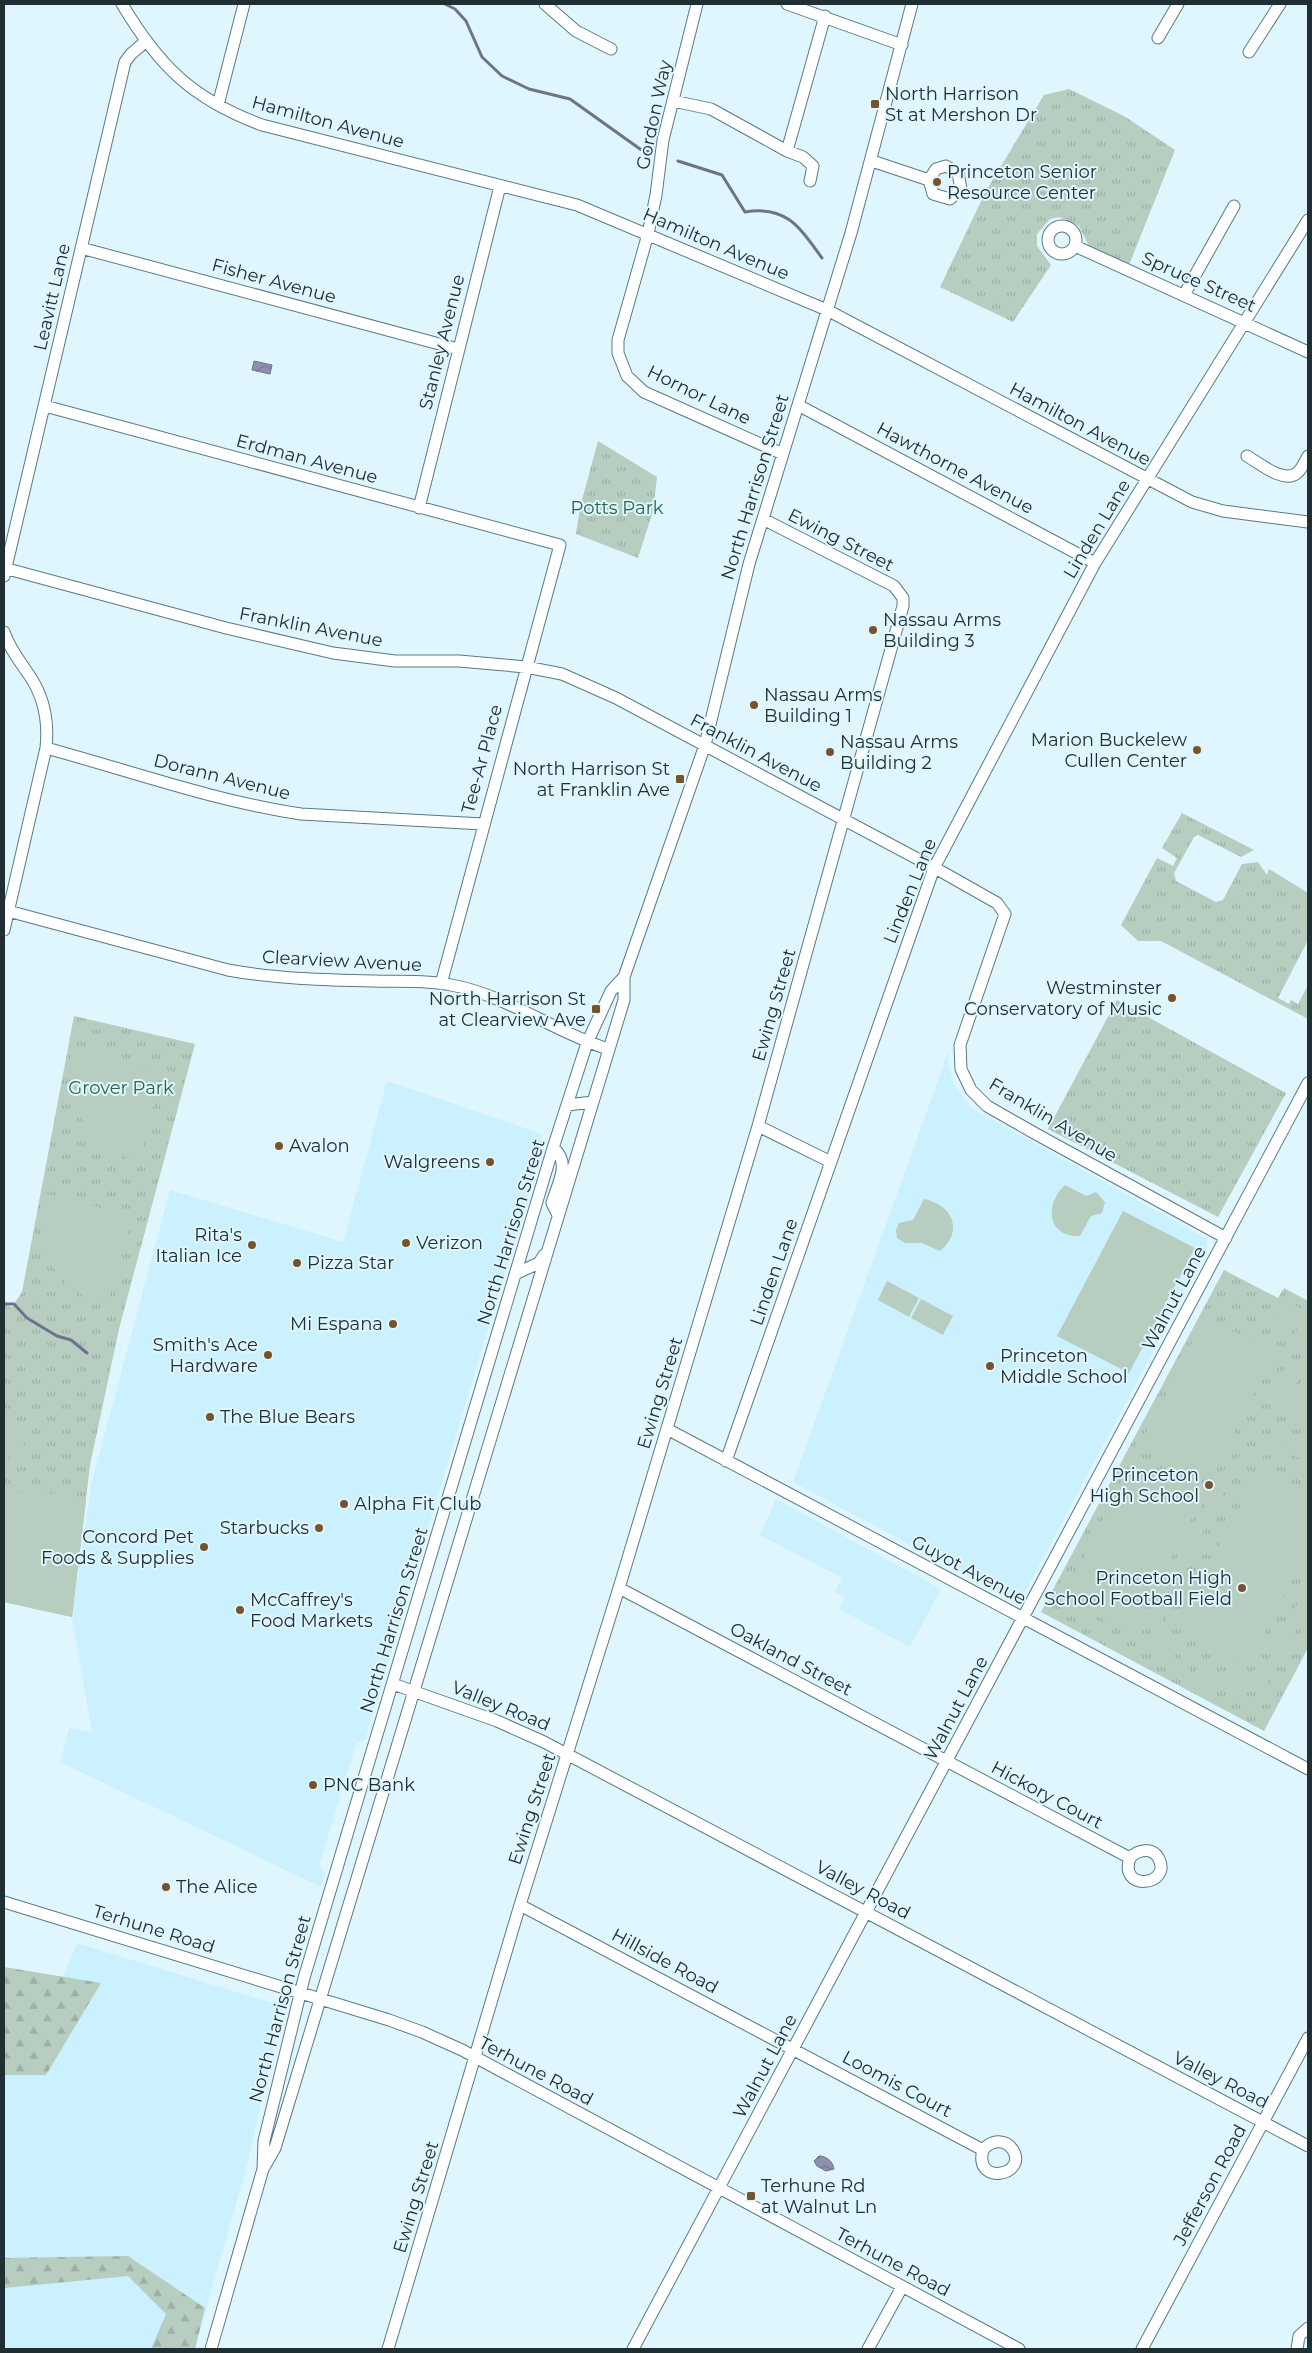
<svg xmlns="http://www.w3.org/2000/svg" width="1312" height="2353" viewBox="0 0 1312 2353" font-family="Montserrat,sans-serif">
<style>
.built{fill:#cbf0fe}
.grass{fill:url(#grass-tufts)}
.forest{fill:url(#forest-firs)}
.pitch{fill:#b6cdc0}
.water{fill:url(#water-waves);stroke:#6e728b}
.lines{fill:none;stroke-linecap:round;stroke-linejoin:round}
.stream{stroke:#6e728b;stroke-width:3}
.minor-casing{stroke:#587a87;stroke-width:13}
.minor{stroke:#fff;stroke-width:11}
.poi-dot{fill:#76532b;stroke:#dff6fe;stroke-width:2}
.labels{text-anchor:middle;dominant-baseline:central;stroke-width:4;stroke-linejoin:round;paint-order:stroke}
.poi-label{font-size:18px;fill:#202f34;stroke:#dff6fe;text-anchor:start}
.street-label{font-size:18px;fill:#202f34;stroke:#dff6fe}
.park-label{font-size:18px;fill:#29654a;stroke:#dff6fe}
</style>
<defs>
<pattern id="grass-tufts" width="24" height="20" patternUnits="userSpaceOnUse" patternTransform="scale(1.25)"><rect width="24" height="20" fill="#b6cdc0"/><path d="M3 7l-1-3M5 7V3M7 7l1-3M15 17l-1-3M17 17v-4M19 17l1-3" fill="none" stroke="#9cb0a6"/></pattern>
<pattern id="forest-firs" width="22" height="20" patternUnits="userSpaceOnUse" patternTransform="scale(1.25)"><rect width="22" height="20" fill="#b6cdc0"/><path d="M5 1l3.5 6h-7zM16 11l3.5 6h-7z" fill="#9cb0a6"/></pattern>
<pattern id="water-waves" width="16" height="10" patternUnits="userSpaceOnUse" patternTransform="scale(1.25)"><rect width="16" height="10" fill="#8f8fb0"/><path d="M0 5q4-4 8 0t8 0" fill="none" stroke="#747590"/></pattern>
</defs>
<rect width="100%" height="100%" fill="#dff6fe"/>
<path class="built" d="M 949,1050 L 948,1064 L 955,1086 L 971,1108 L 1207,1239 L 1207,1250 L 1023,1596 L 1018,1599 L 1013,1600 L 793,1482 Z
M 387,1081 L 542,1134 L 541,1151 L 365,1739 L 356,1744 L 319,1866 L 325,1874 L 321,1887 L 60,1762 L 69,1728 L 92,1733 L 72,1617 L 91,1485 L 170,1190 L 343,1242 Z
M 776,1499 L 941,1589 L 910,1647 L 839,1609 L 845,1597 L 835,1592 L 842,1578 L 760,1535 Z
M 77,1943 L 282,2006 L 248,2161 L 195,2349 L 4,2349 L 4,2058 L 33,2052 Z"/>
<path class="grass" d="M 1069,89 L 1124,116 L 1175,150 L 1129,265 L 1090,248 L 1079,226 L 1059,217 L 1050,219 L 1037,234 L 1037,246 L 1051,265 L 1013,322 L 940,287 L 986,191 L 1044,95 Z
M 598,441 L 657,477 L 653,511 L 638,558 L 576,534 L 580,507 Z
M 1182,813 L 1254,850 L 1241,857 L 1198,835 L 1194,837 L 1174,873 L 1176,881 L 1216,902 L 1223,900 L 1242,864 L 1258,862 L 1267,875 L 1269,869 L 1308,893 L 1308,940 L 1278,998 L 1289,1004 L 1291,1000 L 1298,1004 L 1308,985 L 1308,1019 L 1161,941 L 1138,941 L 1121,925 L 1157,858 L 1173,866 L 1177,858 L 1162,848 Z
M 1117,1000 L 1286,1093 L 1218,1217 L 1048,1129 Z
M 74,1016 L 195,1044 L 119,1329 L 90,1465 L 72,1617 L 4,1602 L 4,1305 L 12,1307 L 22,1292 Z
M 1224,1270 L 1278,1298 L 1284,1288 L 1308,1301 L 1308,1648 L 1264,1731 L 1041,1612 Z"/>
<path class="forest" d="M 4,1967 L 101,1983 L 46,2075 L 4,2075 Z
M 128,2256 L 205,2308 L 195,2349 L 151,2349 L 166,2314 L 128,2276 L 4,2288 L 4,2258 Z"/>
<path class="pitch" d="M 75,1046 L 161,1073 L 140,1162 C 84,1146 63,1101 75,1046 Z
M 1065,1185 L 1086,1196 L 1096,1192 L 1105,1202 L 1102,1213 L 1091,1216 L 1080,1236 C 1047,1237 1044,1205 1065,1185 Z
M 44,1193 L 132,1216 L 107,1307 C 55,1289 30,1246 44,1193 Z
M 924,1199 C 953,1205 964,1231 940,1251 L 922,1243 L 905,1243 L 897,1238 L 896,1230 L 899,1223 L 913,1220 Z
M 1123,1211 L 1195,1248 L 1129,1373 L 1057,1336 Z
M 887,1281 L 919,1298 L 909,1317 L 878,1300 Z
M 921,1299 L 953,1316 L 943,1335 L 911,1318 Z
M 1287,1301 L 1302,1309 L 1285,1342 L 1269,1334 Z
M 1307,1311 L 1308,1345 L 1304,1352 L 1289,1344 Z
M 1205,1317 L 1275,1353 L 1210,1480 L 1140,1444 Z
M 1286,1366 L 1301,1374 L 1284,1407 L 1269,1399 Z
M 1307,1375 L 1308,1410 L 1305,1416 L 1290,1408 Z
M 10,1411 L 32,1437 L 4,1462 L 4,1417 Z
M 1283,1442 L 1308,1448 L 1308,1461 L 1291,1455 L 1273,1454 L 1255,1459 L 1233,1476 L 1165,1603 L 1163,1620 L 1165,1638 L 1173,1655 L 1193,1673 L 1212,1679 L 1240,1677 L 1257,1669 L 1270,1656 L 1308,1584 L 1308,1608 L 1262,1694 L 1253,1689 L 1257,1681 C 1197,1711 1137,1659 1155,1596 L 1225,1469 C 1241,1452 1259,1443 1283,1442 Z
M 1135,1459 L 1204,1495 L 1131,1634 L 1063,1598 Z
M 1259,1471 L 1308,1498 L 1308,1550 L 1247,1665 L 1175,1627 Z
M 28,1490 L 73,1496 L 86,1501 L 72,1617 L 4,1602 L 4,1497 Z"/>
<path class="water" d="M 254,361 L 272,365 L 270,374 L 252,370 Z
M 819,2156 C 826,2156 833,2161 834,2169 L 826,2171 L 817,2166 L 814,2161 Z"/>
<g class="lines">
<path class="stream" d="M 445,4 L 455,9 L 466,21 L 482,57 L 502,76 L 529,89 L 570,99 L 640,149 L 652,153
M 678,161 L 722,175 L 745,212 C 787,205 800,228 822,258
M 4,1304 L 14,1304 L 27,1318 L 57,1336 L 71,1340 L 87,1353"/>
<defs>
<path id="minor" d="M 122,4 C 159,66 192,99 262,125 L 577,205 L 827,310 L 1192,502 L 1223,511 L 1308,522
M 545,4 L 576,31 L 611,49
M 697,4 L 663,140 L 656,195 L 648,234 L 618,340 L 618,353 L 627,376 L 644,392 L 783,454
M 787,4 L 902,45
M 1158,38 L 1178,4
M 1249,52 L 1280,4
M 673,101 L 711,109 L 787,151
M 218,105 L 244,4
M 872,161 L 929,180 L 933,194 L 950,199 L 961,189 L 958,173 L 946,166 L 936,169 L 929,180
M 810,181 L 813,166 L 803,157 L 787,151 L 825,16
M1048 240a14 14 0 1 1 28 0a14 14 0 1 1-28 0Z
M 1075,246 L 1308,352
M 81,248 L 458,349
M 1184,295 L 1234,206
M 798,405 L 1095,563
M 45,406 L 560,545 L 441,984
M 1247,456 C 1259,463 1284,484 1297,473 C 1302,469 1305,461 1308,456
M 419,508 L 500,186
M 4,568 L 226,628 L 333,653 L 395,661 L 459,661 L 526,667 L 562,674 L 616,698 L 944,873 L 997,903 L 1005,914 L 960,1045 L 961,1069 L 971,1090 L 987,1106 L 1036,1134 L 1226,1238
M 4,576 L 125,62 L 131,54 L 145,42
M 4,632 C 9,647 18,659 27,672 C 44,695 49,720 46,748 L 4,930
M 46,748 C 131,771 214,801 301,814 L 483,824
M 8,911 L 228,970 C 277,979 326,980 375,981 C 400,982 426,980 451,985 C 507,995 554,1032 608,1049
M 567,1105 L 593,1102
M 758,1126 L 831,1162
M 553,1148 C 572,1162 557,1185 552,1203 L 558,1215
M 517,1273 L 539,1263 L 544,1255
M 667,1429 L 1308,1769
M 726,1461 L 934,868 L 1095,563 L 1308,220
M 619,1588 L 1130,1858 C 1118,1892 1172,1886 1159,1859 C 1153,1847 1138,1849 1130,1858
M 393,1684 L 497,1721 L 544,1742 L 1308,2146
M 4,1902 L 389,2020 L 422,2032 L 462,2050 L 1019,2349
M 520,1905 L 983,2150 C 973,2186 1028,2176 1013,2150 C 1005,2138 991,2140 983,2150
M 263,2169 L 275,2148 L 624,1000 L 624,977 L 705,745 L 749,564 L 851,233 L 912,4
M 211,2349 L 263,2169 L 264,2141 L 304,1978 L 553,1148 L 587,1043 L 611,991 L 624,977
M 388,2349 L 520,1905 L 619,1588 L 758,1126 L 903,606 L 903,598 L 894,586 L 763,519
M 633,2349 L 1308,1083
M 868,2349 L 902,2287
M 1142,2349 L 1308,2038
M 1297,2349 L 1299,2336 L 1308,2328"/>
</defs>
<use href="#minor" class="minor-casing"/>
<use href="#minor" class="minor"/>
</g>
<g class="poi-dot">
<rect x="870" y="99" width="10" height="10" rx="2.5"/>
<circle cx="937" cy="182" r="5"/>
<circle cx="873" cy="630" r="5"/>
<circle cx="754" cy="705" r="5"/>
<circle cx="1197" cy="750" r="5"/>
<circle cx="830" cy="752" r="5"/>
<rect x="675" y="774" width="10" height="10" rx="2.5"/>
<circle cx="1172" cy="998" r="5"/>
<rect x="591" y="1004" width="10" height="10" rx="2.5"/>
<circle cx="279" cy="1146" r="5"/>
<circle cx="490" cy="1162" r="5"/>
<circle cx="406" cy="1243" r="5"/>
<circle cx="252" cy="1245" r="5"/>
<circle cx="297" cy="1263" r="5"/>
<circle cx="393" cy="1324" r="5"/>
<circle cx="268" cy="1355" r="5"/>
<circle cx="990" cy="1366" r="5"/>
<circle cx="210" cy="1417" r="5"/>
<circle cx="1209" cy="1485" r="5"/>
<circle cx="344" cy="1504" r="5"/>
<circle cx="319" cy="1528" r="5"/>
<circle cx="204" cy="1547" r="5"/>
<circle cx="1242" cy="1588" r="5"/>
<circle cx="240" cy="1610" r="5"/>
<circle cx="313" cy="1785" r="5"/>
<circle cx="166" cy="1887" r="5"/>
<rect x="746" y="2191" width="10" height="10" rx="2.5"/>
</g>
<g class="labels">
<g class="poi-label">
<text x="885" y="94">North Harrison<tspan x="885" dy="21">St at Mershon Dr</tspan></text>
<text x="947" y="172">Princeton Senior<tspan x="947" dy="21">Resource Center</tspan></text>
<text x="883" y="620">Nassau Arms<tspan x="883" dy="21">Building 3</tspan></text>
<text x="764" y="695">Nassau Arms<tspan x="764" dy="21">Building 1</tspan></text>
<text x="1187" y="740" text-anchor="end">Marion Buckelew<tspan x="1187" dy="21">Cullen Center</tspan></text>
<text x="840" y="742">Nassau Arms<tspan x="840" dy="21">Building 2</tspan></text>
<text x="670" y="769" text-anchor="end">North Harrison St<tspan x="670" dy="21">at Franklin Ave</tspan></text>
<text x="1162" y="988" text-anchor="end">Westminster<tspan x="1162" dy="21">Conservatory of Music</tspan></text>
<text x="586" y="999" text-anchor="end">North Harrison St<tspan x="586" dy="21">at Clearview Ave</tspan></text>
<text x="289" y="1146">Avalon</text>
<text x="480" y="1162" text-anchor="end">Walgreens</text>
<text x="242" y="1235" text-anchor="end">Rita's<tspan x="242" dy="21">Italian Ice</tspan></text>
<text x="416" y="1243">Verizon</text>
<text x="307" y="1263">Pizza Star</text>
<text x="383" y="1324" text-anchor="end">Mi Espana</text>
<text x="258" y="1345" text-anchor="end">Smith's Ace<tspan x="258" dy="21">Hardware</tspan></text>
<text x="1000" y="1356">Princeton<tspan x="1000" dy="21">Middle School</tspan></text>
<text x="220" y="1417">The Blue Bears</text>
<text x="1199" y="1475" text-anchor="end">Princeton<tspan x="1199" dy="21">High School</tspan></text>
<text x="354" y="1504">Alpha Fit Club</text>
<text x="309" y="1528" text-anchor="end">Starbucks</text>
<text x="194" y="1537" text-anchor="end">Concord Pet<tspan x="194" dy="21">Foods &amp; Supplies</tspan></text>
<text x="1232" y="1578" text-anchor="end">Princeton High<tspan x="1232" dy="21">School Football Field</tspan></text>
<text x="250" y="1600">McCaffrey's<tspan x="250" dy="21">Food Markets</tspan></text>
<text x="323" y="1785">PNC Bank</text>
<text x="176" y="1887">The Alice</text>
<text x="761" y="2186">Terhune Rd<tspan x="761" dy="21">at Walnut Ln</tspan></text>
</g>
<g class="street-label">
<text transform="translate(654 115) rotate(-78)">Gordon Way</text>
<text transform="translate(328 122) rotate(15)">Hamilton Avenue</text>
<text transform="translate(716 244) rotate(23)">Hamilton Avenue</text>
<text transform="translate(274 281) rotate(15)">Fisher Avenue</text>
<text transform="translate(1199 282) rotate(24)">Spruce Street</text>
<text transform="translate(52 297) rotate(-77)">Leavitt Lane</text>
<text transform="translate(442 342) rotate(-76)">Stanley Avenue</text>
<text transform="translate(699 395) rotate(26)">Hornor Lane</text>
<text transform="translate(1080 424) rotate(28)">Hamilton Avenue</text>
<text transform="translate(307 459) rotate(15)">Erdman Avenue</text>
<text transform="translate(955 468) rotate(28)">Hawthorne Avenue</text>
<text transform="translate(755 487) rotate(-73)">North Harrison Street</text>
<text transform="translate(1097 529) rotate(-59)">Linden Lane</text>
<text transform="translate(841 540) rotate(27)">Ewing Street</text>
<text transform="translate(311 627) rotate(11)">Franklin Avenue</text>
<text transform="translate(756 753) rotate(28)">Franklin Avenue</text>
<text transform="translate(482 759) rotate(-75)">Tee-Ar Place</text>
<text transform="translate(222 777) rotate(14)">Dorann Avenue</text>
<text transform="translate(910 891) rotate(-68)">Linden Lane</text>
<text transform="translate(342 961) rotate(3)">Clearview Avenue</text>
<text transform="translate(774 1005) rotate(-74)">Ewing Street</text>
<text transform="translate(1053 1120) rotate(31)">Franklin Avenue</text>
<text transform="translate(511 1232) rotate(-73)">North Harrison Street</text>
<text transform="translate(774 1272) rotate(-71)">Linden Lane</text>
<text transform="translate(1174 1298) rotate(-62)">Walnut Lane</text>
<text transform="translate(660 1393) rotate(-73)">Ewing Street</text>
<text transform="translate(969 1570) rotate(28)">Guyot Avenue</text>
<text transform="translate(394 1620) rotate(-73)">North Harrison Street</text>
<text transform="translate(791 1659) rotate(28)">Oakland Street</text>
<text transform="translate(501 1706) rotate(22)">Valley Road</text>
<text transform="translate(956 1708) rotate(-62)">Walnut Lane</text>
<text transform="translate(1047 1795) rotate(28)">Hickory Court</text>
<text transform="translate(532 1809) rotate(-72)">Ewing Street</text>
<text transform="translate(863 1890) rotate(28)">Valley Road</text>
<text transform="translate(154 1929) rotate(17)">Terhune Road</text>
<text transform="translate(665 1961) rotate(28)">Hillside Road</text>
<text transform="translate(280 2009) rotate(-75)">North Harrison Street</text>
<text transform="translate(765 2066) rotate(-62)">Walnut Lane</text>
<text transform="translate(536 2071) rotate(28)">Terhune Road</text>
<text transform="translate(1221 2080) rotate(27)">Valley Road</text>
<text transform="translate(897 2084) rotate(28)">Loomis Court</text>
<text transform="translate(1210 2185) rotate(-62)">Jefferson Road</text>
<text transform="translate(416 2197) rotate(-73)">Ewing Street</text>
<text transform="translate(893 2262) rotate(28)">Terhune Road</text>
</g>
<g class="park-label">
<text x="617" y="508">Potts Park</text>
<text x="121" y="1088">Grover Park</text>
</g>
</g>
<rect width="1312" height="2353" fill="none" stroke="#202f34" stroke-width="10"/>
</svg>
